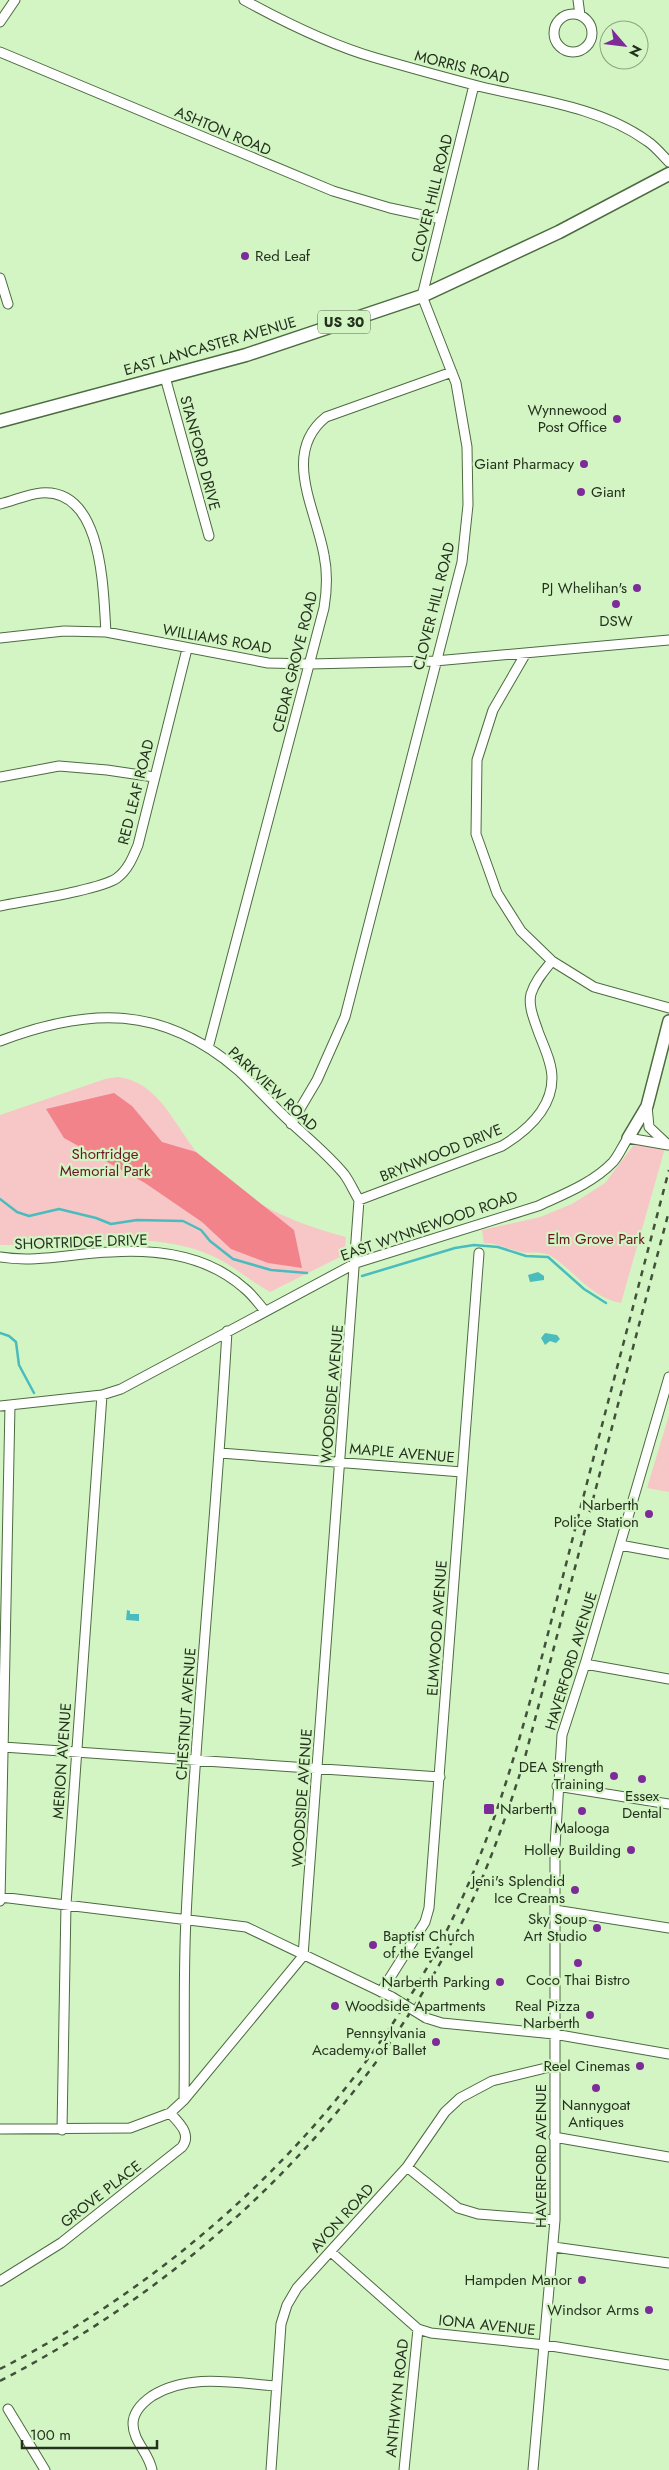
<svg xmlns="http://www.w3.org/2000/svg" width="669" height="2470" viewBox="0 0 669 2470" font-family="Jost,sans-serif">
<style>
.green{fill:#f7c6c7}
.forest{fill:#f2838b}
.water{fill:#4abcbe}
.lines{fill:none;stroke-linecap:round;stroke-linejoin:round}
.stream{stroke:#4abcbe;stroke-width:2.5}
.minor-casing{stroke:#4d6b40;stroke-width:11}
.major-casing{stroke:#4d6b40;stroke-width:14}
.highway-casing{stroke:#4d6b40;stroke-width:15}
.minor{stroke:#fff;stroke-width:9}
.major{stroke:#fff;stroke-width:11}
.highway{stroke:#fff;stroke-width:12}
.rail{stroke:#41513a;stroke-width:2.5;stroke-dasharray:6 6;stroke-linecap:butt}
.minor-bridge-casing{stroke:#4d6b40;stroke-width:11;stroke-linecap:butt}
.minor-bridge{stroke:#fff;stroke-width:9}
.poi-dot{fill:#7e2b9a;stroke:#d3f5c4;stroke-width:2}
.labels{text-anchor:middle;dominant-baseline:central;stroke-width:4.5;stroke-linejoin:round;paint-order:stroke}
.shield{fill:#d3f5c4;stroke:#586c50;stroke-width:1}
.shield-label{font-size:14px;font-weight:bold;fill:#24311f}
.street-label{font-size:15px;fill:#24311f;stroke:#d3f5c4}
.poi-label{font-size:15px;fill:#24311f;stroke:#d3f5c4;text-anchor:end}
.park-label{font-size:15px;fill:#6b1424;stroke:#d3f5c4}
</style>
<rect width="100%" height="100%" fill="#d3f5c4"/>
<path class="green" d="M 118,1077 C 165,1083 178,1138 211,1168 C 253,1205 293,1223 346,1237 L 345,1248 L 339,1253 L 340,1257 L 270,1292 C 248,1280 231,1263 208,1254 C 143,1228 68,1246 0,1245 L 0,1115 L 105,1079 Z
M 636,1142 L 665,1148 L 621,1303 C 590,1297 576,1272 551,1256 C 542,1250 531,1254 521,1252 C 507,1249 498,1243 484,1243 L 482,1230 L 540,1217 L 572,1204 L 605,1183 Z
M 669,1415 L 669,1492 L 647,1488 Z"/>
<path class="forest" d="M 114,1093 L 132,1106 L 162,1142 L 196,1152 L 294,1230 L 302,1268 L 268,1263 L 231,1249 L 202,1222 L 145,1183 L 64,1138 L 46,1109 Z"/>
<path class="water" d="M 538,1272 L 544,1276 L 544,1280 L 530,1282 L 528,1275 Z
M 545,1333 L 557,1335 L 560,1339 L 556,1343 L 550,1341 L 545,1345 L 541,1338 Z
M 127,1610 L 130,1611 L 130,1614 L 139,1614 L 139,1621 L 126,1620 Z"/>
<g class="lines">
<path class="stream" d="M 0,1199 L 17,1212 L 29,1216 L 59,1209 L 96,1218 L 111,1224 L 137,1220 L 183,1221 L 201,1230 L 210,1241 L 233,1259 L 271,1270 L 307,1273
M 362,1276 L 455,1248 L 474,1245 L 498,1247 L 526,1256 L 548,1257 L 584,1289 L 606,1303
M 0,1333 L 9,1336 L 16,1342 L 19,1365 L 34,1393"/>
<defs>
<path id="minor" d="M 244,0 C 286,23 330,45 376,58 C 411,68 447,78 482,87 C 537,100 600,107 647,141 C 655,146 662,155 669,162
M 578,0 L 580,15
M554 33a19 19 0 1 1 38 0a19 19 0 1 1-38 0Z
M 0,22 L 15,0
M 0,52 L 333,191 L 390,208 L 441,219
M 0,278 L 8,304
M 165,377 L 209,536
M 0,504 C 13,501 28,494 41,493 C 104,488 103,592 106,632
M 0,638 L 64,631 L 106,632 L 268,663 L 310,664 L 435,661 L 669,640
M 526,653 L 493,710 L 477,760 L 476,834 L 497,893 L 521,931 L 552,961 L 594,987 L 669,1008
M 0,777 L 59,766 L 107,770 L 154,777
M 0,906 C 24,901 100,890 117,878 C 128,870 133,857 138,845 L 187,649
M 0,1041 C 89,1007 162,1005 238,1070 C 253,1084 267,1099 281,1113 C 301,1133 326,1152 344,1174 C 350,1182 354,1192 359,1200 L 303,1956 L 184,2100 L 170,2113 L 130,2128 L 0,2129
M 208,1048 L 324,608 C 327,590 328,574 324,555 C 316,509 281,453 326,417 L 452,372
M 647,1106 L 649,1127 L 668,1145
M 291,1124 L 317,1080 L 345,1017 L 462,562 L 468,505 L 467,447 L 456,383 L 422,296 L 474,85
M 359,1200 L 502,1146 C 525,1132 552,1109 552,1078 C 552,1062 543,1045 538,1031 C 534,1019 528,1006 531,994 C 535,981 544,971 552,961
M 0,1257 C 37,1263 74,1253 111,1252 C 157,1249 208,1256 244,1288 C 252,1294 258,1303 265,1311
M 0,1406 L 102,1395 L 121,1389 L 356,1263 L 538,1206 C 564,1194 593,1183 613,1162 C 619,1155 623,1145 628,1138 L 668,1145
M 220,1453 L 462,1472
M 620,1545 L 669,1554
M 585,1664 L 669,1679
M 3,1747 L 440,1777
M 557,1786 L 669,1804
M 0,1897 L 246,1927 L 392,1997
M 0,1901 L 10,1405
M 555,1910 L 669,1928
M 381,1992 L 425,1922 L 429,1908 L 479,1253
M 426,2018 L 442,2023 L 554,2034 L 669,2054
M 184,2100 C 185,2039 183,1978 186,1918 C 195,1722 216,1527 227,1331
M 62,2130 L 66,1904 L 102,1395
M 554,2137 L 669,2157
M 407,2167 L 458,2208 L 478,2214 L 555,2220
M 554,2247 L 669,2263
M 331,2252 L 418,2329 L 431,2333 L 545,2345 L 669,2365
M 0,2281 L 61,2243 L 182,2147 C 192,2134 179,2123 170,2113
M 8,2409 L 45,2470
M 152,2470 C 149,2453 133,2441 133,2424 C 133,2412 142,2403 152,2396 C 189,2373 234,2383 276,2386
M 271,2470 L 281,2324 L 287,2305 L 297,2288 L 407,2167 L 445,2112 L 460,2098 L 492,2081 L 554,2066
M 404,2470 L 418,2329
M 533,2470 L 555,2220 L 555,1846 L 562,1735 L 585,1664 L 669,1377"/>
<path id="major" d="M 628,1138 L 647,1106 L 669,1021"/>
<path id="highway" d="M 0,421 L 246,355 L 422,296 L 559,232 L 669,174"/>
</defs>
<use href="#minor" class="minor-casing"/>
<use href="#major" class="major-casing"/>
<use href="#highway" class="highway-casing"/>
<use href="#minor" class="minor"/>
<use href="#major" class="major"/>
<use href="#highway" class="highway"/>
<path class="rail" d="M 0,2369 C 184,2275 351,2120 445,1934 C 502,1822 530,1701 562,1580 C 597,1443 633,1307 669,1170
M 0,2381 C 193,2281 353,2129 455,1936 C 484,1881 505,1821 524,1761 L 669,1211"/>
<defs>
<path id="minor-bridge" d="M 392,1997 L 426,2018"/>
</defs>
<use href="#minor-bridge" class="minor-bridge-casing"/>
<use href="#minor-bridge" class="minor-bridge"/>
</g>
<g class="poi-dot">
<circle cx="245" cy="256" r="5"/>
<circle cx="617" cy="419" r="5"/>
<circle cx="584" cy="464" r="5"/>
<circle cx="581" cy="492" r="5"/>
<circle cx="637" cy="588" r="5"/>
<circle cx="616" cy="604" r="5"/>
<circle cx="649" cy="1514" r="5"/>
<circle cx="614" cy="1776" r="5"/>
<circle cx="642" cy="1779" r="5"/>
<rect x="483" y="1803" width="12" height="12" rx="2.5"/>
<circle cx="582" cy="1811" r="5"/>
<circle cx="631" cy="1850" r="5"/>
<circle cx="575" cy="1890" r="5"/>
<circle cx="597" cy="1928" r="5"/>
<circle cx="373" cy="1945" r="5"/>
<circle cx="578" cy="1963" r="5"/>
<circle cx="500" cy="1982" r="5"/>
<circle cx="335" cy="2006" r="5"/>
<circle cx="590" cy="2015" r="5"/>
<circle cx="436" cy="2042" r="5"/>
<circle cx="640" cy="2066" r="5"/>
<circle cx="596" cy="2088" r="5"/>
<circle cx="582" cy="2280" r="5"/>
<circle cx="649" cy="2310" r="5"/>
</g>
<g class="labels">
<rect class="shield" x="318" y="310.5" width="52" height="23" rx="4"/>
<g class="shield-label">
<text x="344" y="322">US 30</text>
</g>
<g class="street-label">
<text transform="translate(462 67) rotate(14)">MORRIS ROAD</text>
<text transform="translate(223 131) rotate(23)">ASHTON ROAD</text>
<text transform="translate(432 198) rotate(-76)">CLOVER HILL ROAD</text>
<text transform="translate(210 346) rotate(-16)">EAST LANCASTER AVENUE</text>
<text transform="translate(200 453) rotate(75)">STANFORD DRIVE</text>
<text transform="translate(434 606) rotate(-76)">CLOVER HILL ROAD</text>
<text transform="translate(217 639) rotate(10)">WILLIAMS ROAD</text>
<text transform="translate(295 662) rotate(-76)">CEDAR GROVE ROAD</text>
<text transform="translate(136 792) rotate(-76)">RED LEAF ROAD</text>
<text transform="translate(273 1089) rotate(43)">PARKVIEW ROAD</text>
<text transform="translate(441 1153) rotate(-22)">BRYNWOOD DRIVE</text>
<text transform="translate(429 1226) rotate(-19)">EAST WYNNEWOOD ROAD</text>
<text transform="translate(81 1242) rotate(-2)">SHORTRIDGE DRIVE</text>
<text transform="translate(332 1394) rotate(-85)">WOODSIDE AVENUE</text>
<text transform="translate(402 1453) rotate(5)">MAPLE AVENUE</text>
<text transform="translate(437 1628) rotate(-86)">ELMWOOD AVENUE</text>
<text transform="translate(571 1661) rotate(-73)">HAVERFORD AVENUE</text>
<text transform="translate(186 1714) rotate(-86)">CHESTNUT AVENUE</text>
<text transform="translate(62 1761) rotate(-86)">MERION AVENUE</text>
<text transform="translate(302 1798) rotate(-86)">WOODSIDE AVENUE</text>
<text transform="translate(541 2156) rotate(-90)">HAVERFORD AVENUE</text>
<text transform="translate(101 2194) rotate(-38)">GROVE PLACE</text>
<text transform="translate(342 2218) rotate(-48)">AVON ROAD</text>
<text transform="translate(487 2325) rotate(6)">IONA AVENUE</text>
<text transform="translate(397 2398) rotate(-84)">ANTHWYN ROAD</text>
</g>
<g class="poi-label">
<text x="255" y="256" text-anchor="start">Red Leaf</text>
<text x="607" y="410">Wynnewood<tspan x="607" dy="17">Post Office</tspan></text>
<text x="574" y="464">Giant Pharmacy</text>
<text x="591" y="492" text-anchor="start">Giant</text>
<text x="627" y="588">PJ Whelihan's</text>
<text x="616" y="621" text-anchor="middle">DSW</text>
<text x="639" y="1505">Narberth<tspan x="639" dy="17">Police Station</tspan></text>
<text x="604" y="1767">DEA Strength<tspan x="604" dy="17">Training</tspan></text>
<text x="642" y="1796" text-anchor="middle">Essex<tspan x="642" dy="17">Dental</tspan></text>
<text x="500" y="1809" text-anchor="start">Narberth</text>
<text x="582" y="1828" text-anchor="middle">Malooga</text>
<text x="621" y="1850">Holley Building</text>
<text x="565" y="1881">Jeni's Splendid<tspan x="565" dy="17">Ice Creams</tspan></text>
<text x="587" y="1919">Sky Soup<tspan x="587" dy="17">Art Studio</tspan></text>
<text x="383" y="1936" text-anchor="start">Baptist Church<tspan x="383" dy="17">of the Evangel</tspan></text>
<text x="578" y="1980" text-anchor="middle">Coco Thai Bistro</text>
<text x="490" y="1982">Narberth Parking</text>
<text x="345" y="2006" text-anchor="start">Woodside Apartments</text>
<text x="580" y="2006">Real Pizza<tspan x="580" dy="17">Narberth</tspan></text>
<text x="426" y="2033">Pennsylvania<tspan x="426" dy="17">Academy of Ballet</tspan></text>
<text x="630" y="2066">Reel Cinemas</text>
<text x="596" y="2105" text-anchor="middle">Nannygoat<tspan x="596" dy="17">Antiques</tspan></text>
<text x="572" y="2280">Hampden Manor</text>
<text x="639" y="2310">Windsor Arms</text>
</g>
<g class="park-label">
<text x="105" y="1154">Shortridge<tspan x="105" dy="17">Memorial Park</tspan></text>
<text x="596" y="1239">Elm Grove Park</text>
</g>
</g>
<g transform="translate(624 45) rotate(118)"><circle r="24" fill="#d3f5c4" stroke="#8da782"/>
<path d="M0-4L9 19L0 12L-9 19Z" fill="#7e2b9a"/>
<text y="-8" font-size="14" font-weight="bold" text-anchor="middle" fill="#24311f">N</text>
</g>
<path d="M22 2440v8h135v-8" fill="none" stroke="#24311f" stroke-width="2.5"/>
<text x="30" y="2440" font-size="15" fill="#24311f" stroke="#d3f5c4" stroke-width="4" paint-order="stroke">100 m</text>
</svg>
